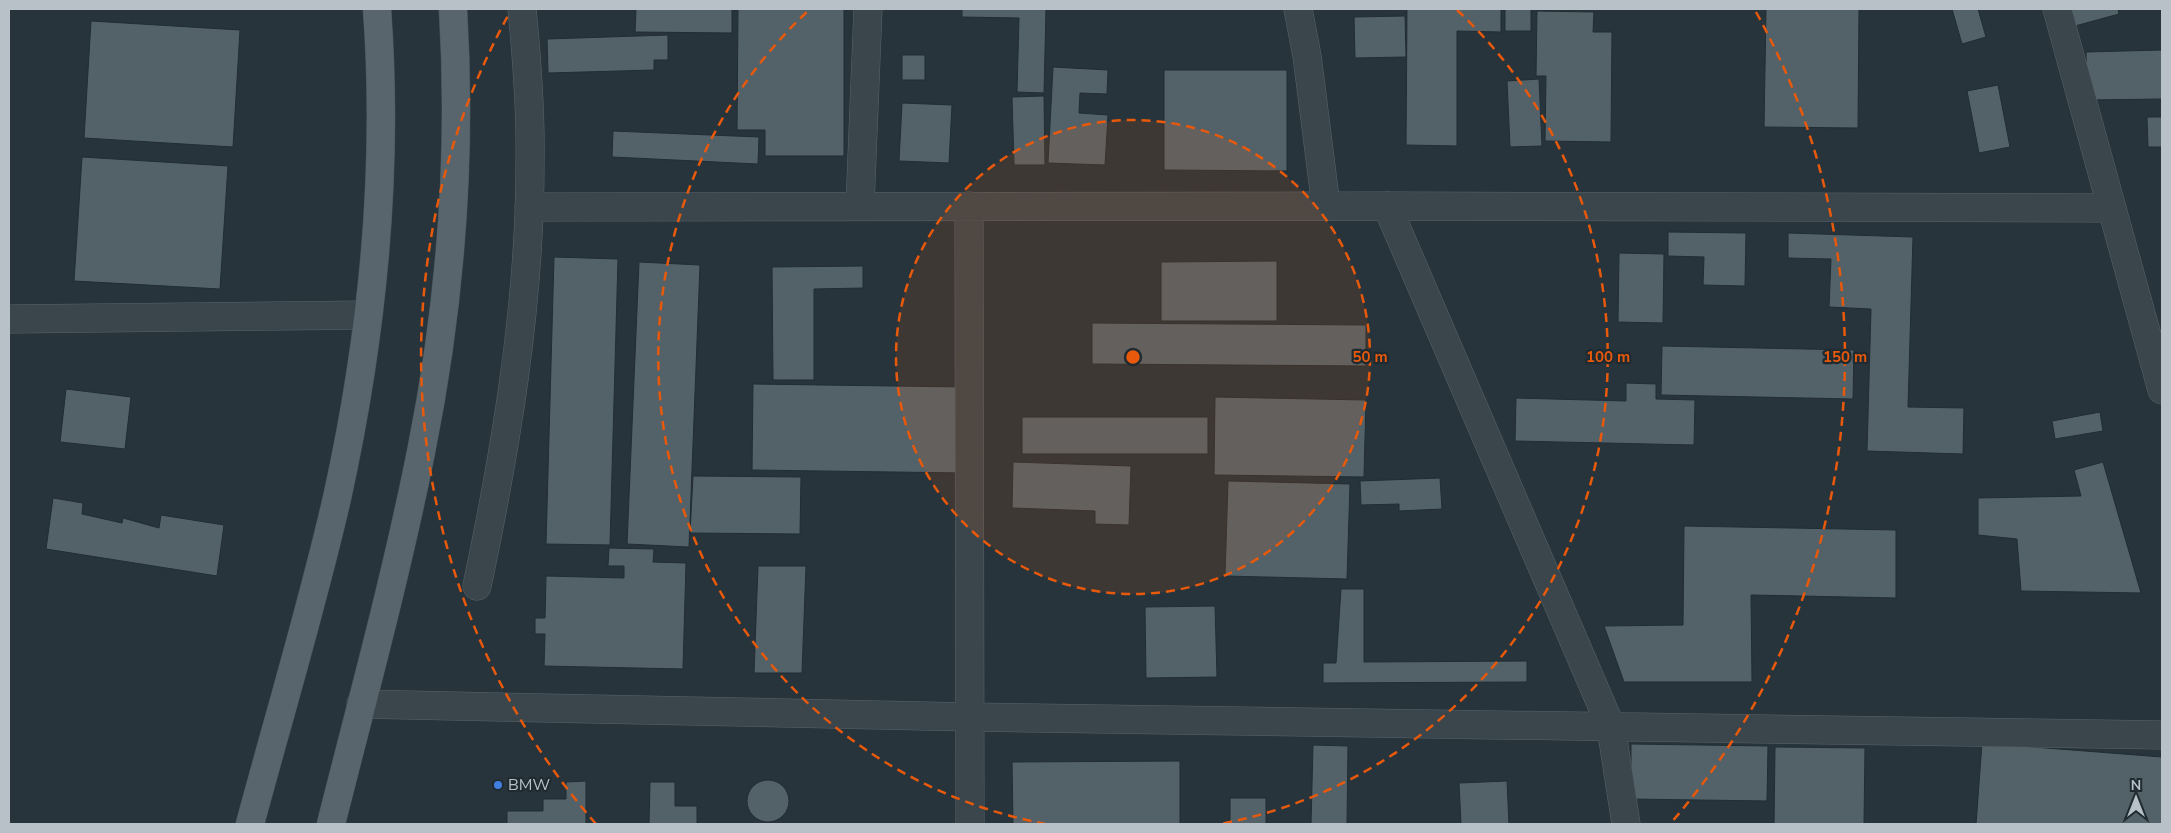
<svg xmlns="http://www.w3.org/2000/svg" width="2171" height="833" viewBox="0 0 2171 833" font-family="'Nunito Sans',sans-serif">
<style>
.building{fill:#536169;stroke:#222d33}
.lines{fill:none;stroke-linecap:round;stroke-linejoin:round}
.street-casing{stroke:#59646a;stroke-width:29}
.primary-casing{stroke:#444f55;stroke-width:29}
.street{stroke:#3b464c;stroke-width:28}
.primary{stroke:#59656c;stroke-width:28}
.ring{fill:none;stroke:#e8590c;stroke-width:2.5;stroke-dasharray:9 6}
.shop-dot{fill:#3f7fe0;stroke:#202b31;stroke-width:2}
.labels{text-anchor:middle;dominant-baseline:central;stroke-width:4.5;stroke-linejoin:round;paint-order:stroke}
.poi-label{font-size:16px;fill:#b7c1c7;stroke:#202b31;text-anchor:start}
.centre{fill:#e8590c;stroke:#202b31;stroke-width:2.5}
.ring-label{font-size:15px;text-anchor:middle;font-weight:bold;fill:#e8590c;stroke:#202b31;stroke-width:4.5;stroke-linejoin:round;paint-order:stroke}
</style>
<rect width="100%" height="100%" fill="#27343c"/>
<path class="building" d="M 636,9 L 732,9 L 732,33 L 635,32 Z
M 738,9 L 844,9 L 844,156 L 765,156 L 765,130 L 737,130 Z
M 962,9 L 1046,9 L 1044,93 L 1017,92 L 1019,18 L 962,17 Z
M 1407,9 L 1501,9 L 1501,32 L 1457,31 L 1457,146 L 1406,145 Z
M 1505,9 L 1531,9 L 1531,31 L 1505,31 Z
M 1766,9 L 1859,9 L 1858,128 L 1764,127 Z
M 1952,9 L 1978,9 L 1986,37 L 1962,44 Z
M 2070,9 L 2118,9 L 2119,14 L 2075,26 Z
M 1537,11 L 1594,12 L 1593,32 L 1612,32 L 1611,142 L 1545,141 L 1546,76 L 1536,76 Z
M 1405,16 L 1406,57 L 1355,58 L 1354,17 Z
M 91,21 L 240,30 L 233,147 L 84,138 Z
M 668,35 L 668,60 L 654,60 L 654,70 L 548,73 L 547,39 Z
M 2162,50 L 2162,99 L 2087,100 L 2086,52 Z
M 902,55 L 925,55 L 925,80 L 902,80 Z
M 1053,67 L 1108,70 L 1107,94 L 1080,93 L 1079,113 L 1108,115 L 1105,165 L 1048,163 Z
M 1164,70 L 1287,70 L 1287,171 L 1164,170 Z
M 1539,79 L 1542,146 L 1510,147 L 1507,81 Z
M 1998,85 L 2010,147 L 1979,153 L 1967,91 Z
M 1044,96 L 1045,165 L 1014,165 L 1012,97 Z
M 902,103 L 952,105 L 949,163 L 899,161 Z
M 2147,117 L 2162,117 L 2162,147 L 2148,147 Z
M 613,131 L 759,137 L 758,164 L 612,157 Z
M 82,157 L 228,166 L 220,289 L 74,281 Z
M 1668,232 L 1746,233 L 1745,286 L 1703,285 L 1704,257 L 1668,256 Z
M 1788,233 L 1913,237 L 1908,407 L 1964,408 L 1963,454 L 1867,451 L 1871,309 L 1829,307 L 1831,259 L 1788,258 Z
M 1619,253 L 1664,254 L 1663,323 L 1618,322 Z
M 554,257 L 618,259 L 610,545 L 546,544 Z
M 1277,261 L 1277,321 L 1161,321 L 1161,262 Z
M 639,262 L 700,265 L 689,547 L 627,544 Z
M 863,266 L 863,288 L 814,289 L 814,380 L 773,380 L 772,267 Z
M 1092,323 L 1366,325 L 1366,366 L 1092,364 Z
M 1662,346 L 1854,350 L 1853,399 L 1661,395 Z
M 1626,383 L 1656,384 L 1656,399 L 1695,400 L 1694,445 L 1515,441 L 1516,398 L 1626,401 Z
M 753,384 L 966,387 L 965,473 L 752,470 Z
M 66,389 L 131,397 L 125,449 L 60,442 Z
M 1215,397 L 1366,400 L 1364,477 L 1214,475 Z
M 2100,412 L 2103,431 L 2055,439 L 2052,421 Z
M 1022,417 L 1208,417 L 1208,454 L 1022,454 Z
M 1013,462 L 1131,466 L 1129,525 L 1095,524 L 1095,511 L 1012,508 Z
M 2103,462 L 2141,593 L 2021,591 L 2017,539 L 1978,535 L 1978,498 L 2081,496 L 2074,470 Z
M 693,476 L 801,477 L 800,534 L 690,533 Z
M 1440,478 L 1442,509 L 1399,511 L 1399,504 L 1361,505 L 1360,481 Z
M 1228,481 L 1350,484 L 1347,579 L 1225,576 Z
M 53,498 L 83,503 L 82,514 L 122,523 L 123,518 L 159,528 L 161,515 L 224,525 L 217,576 L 46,549 Z
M 1684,526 L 1896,530 L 1896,598 L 1751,595 L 1752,682 L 1624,682 L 1604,626 L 1683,625 Z
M 609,548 L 654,549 L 653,562 L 686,563 L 683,669 L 544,666 L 545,634 L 535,634 L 535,618 L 545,618 L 546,576 L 624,578 L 624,566 L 608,566 Z
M 758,566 L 806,566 L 802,673 L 754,673 Z
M 1341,589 L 1364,589 L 1364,662 L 1527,661 L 1527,682 L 1323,683 L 1323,663 L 1336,663 Z
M 1215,606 L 1217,677 L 1146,678 L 1145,607 Z
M 1982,743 L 2162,757 L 2162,824 L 1976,824 Z
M 1631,744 L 1768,746 L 1767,801 L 1631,799 Z
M 1313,745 L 1348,746 L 1347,824 L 1311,824 Z
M 1775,747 L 1865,748 L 1864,824 L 1774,824 Z
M 1180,761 L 1180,824 L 1013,824 L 1012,762 Z
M747 801a21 21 0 1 1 42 0a21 21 0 1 1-42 0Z
M 586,781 L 586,824 L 507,824 L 507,811 L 543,811 L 543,799 L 566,799 L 566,782 Z
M 1507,781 L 1509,824 L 1461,824 L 1459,783 Z
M 650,782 L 675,782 L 675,806 L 697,806 L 697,824 L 649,824 Z
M 1230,798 L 1266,798 L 1266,824 L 1230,824 Z"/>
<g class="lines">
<defs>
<path id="street" d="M 1298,9 L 1307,56 L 1326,206
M 2057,9 L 2162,390
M 860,206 L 868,9
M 969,206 L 970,824
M 1387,206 L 1611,727 L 1626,824
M 529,207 L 1387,206 L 2112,208
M 9,319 L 368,315
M 477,586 C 506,448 530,306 530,164 C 531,112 527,60 522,9
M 361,704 L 970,717 L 2162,735"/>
<path id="primary" d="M 250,824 C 279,716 312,607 337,498 C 372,339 389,171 377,9
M 331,824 C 362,701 396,577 421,452 C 450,308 462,156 453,9"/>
</defs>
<use href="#street" class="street-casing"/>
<use href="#primary" class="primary-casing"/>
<use href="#street" class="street"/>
<use href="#primary" class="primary"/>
</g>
<circle cx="1133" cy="357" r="237" fill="#e8590c" fill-opacity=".12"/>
<g class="ring">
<circle cx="1133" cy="357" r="237"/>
<path d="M1046 824A475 475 0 0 1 809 10M1457 10A475 475 0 0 1 1220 824"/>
<path d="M596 824A712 712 0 0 1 510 12M1756 12A712 712 0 0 1 1670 824"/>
</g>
<circle class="shop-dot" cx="498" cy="785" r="5"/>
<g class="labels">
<g class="poi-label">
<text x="508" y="785">BMW</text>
</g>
</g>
<circle cx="1133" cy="357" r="8" class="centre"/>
<g class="ring-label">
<text x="1370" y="362">50 m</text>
<text x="1608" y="362">100 m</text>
<text x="1845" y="362">150 m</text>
</g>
<rect width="2171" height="833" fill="none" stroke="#b7c1c7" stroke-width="20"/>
<g transform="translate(2136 798)" stroke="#202b31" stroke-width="4" paint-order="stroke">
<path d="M0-4L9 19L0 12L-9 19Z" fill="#b7c1c7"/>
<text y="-8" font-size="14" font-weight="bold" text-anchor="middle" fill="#b7c1c7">N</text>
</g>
</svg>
